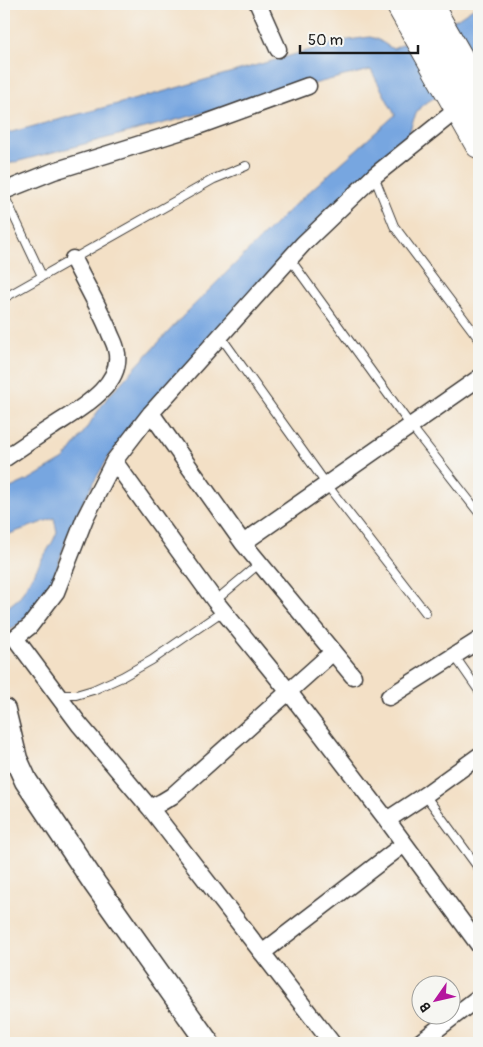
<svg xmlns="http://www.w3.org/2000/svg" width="483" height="1047" viewBox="0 0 483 1047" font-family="Pangolin,sans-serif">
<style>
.water{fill:#77a6e0;stroke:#4a617e}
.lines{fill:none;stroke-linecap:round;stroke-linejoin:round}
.lane-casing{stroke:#3c3936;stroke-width:10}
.street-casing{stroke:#3c3936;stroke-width:19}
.secondary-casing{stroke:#3c3936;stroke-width:25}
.highway-casing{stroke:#3c3936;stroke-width:30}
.lane{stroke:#fff;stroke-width:8}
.street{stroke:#fff;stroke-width:16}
.secondary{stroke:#fff;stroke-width:22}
.highway{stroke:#fff;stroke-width:28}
</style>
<rect width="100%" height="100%" fill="#f6f6f2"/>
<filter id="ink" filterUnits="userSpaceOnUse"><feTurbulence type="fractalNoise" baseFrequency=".02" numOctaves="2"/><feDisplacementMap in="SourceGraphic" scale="10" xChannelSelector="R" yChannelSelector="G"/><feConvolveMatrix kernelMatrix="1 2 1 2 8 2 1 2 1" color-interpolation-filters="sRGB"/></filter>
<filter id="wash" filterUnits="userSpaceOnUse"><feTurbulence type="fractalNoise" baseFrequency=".0096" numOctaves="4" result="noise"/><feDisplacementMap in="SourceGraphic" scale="20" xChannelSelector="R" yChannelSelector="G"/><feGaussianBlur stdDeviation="1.12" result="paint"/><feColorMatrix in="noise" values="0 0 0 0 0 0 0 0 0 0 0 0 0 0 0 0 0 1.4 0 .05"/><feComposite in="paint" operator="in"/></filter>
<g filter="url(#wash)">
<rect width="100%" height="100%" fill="#f3e0c6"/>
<path class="water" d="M 479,4 L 479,72 L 422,105 L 417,112 L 412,123 L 409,135 L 400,149 L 110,455 C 95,479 81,504 70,530 C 62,549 58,569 49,588 C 40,607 22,623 4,634 L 4,610 L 19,598 L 53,541 L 57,532 L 54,518 L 4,536 L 4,491 L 30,479 L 64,459 L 75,445 L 107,398 L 184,315 L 291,208 L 395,115 L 371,70 L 344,76 L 4,165 L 4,134 L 155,94 L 342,41 L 370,37 L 377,39 L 393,49 L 458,18 Z"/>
</g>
<g filter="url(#ink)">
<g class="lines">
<defs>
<path id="lane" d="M 374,176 L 394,226 L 479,339
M 4,195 L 42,276
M 290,259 L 411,426 L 479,513
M 4,298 L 214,179 L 246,166
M 221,337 L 327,485 L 426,613
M 215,601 L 260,563
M 454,655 L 479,691
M 58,695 L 76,695 L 93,690 L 122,677 L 152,660 L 223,611
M 425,795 L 477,866 L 479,868"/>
<path id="street" d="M 258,4 L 278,49
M 4,191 L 54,171 L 195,127 L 308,86
M 151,413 L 243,543 L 353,676
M 4,459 C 20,448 36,437 52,427 C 76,411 126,385 116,349 C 115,343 111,337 109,331 C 99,307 85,283 73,259
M 114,461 L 215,601 L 289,692 L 387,820 L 479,945
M 243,543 L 479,378
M 389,697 L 479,640
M 150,808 L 162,802 L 172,796 L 333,652
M 387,820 L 425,795 L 479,756
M 262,953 L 404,844
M 332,1043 L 150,808 L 79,724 L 15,638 L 30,626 L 56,592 L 85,518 L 114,461 L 151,413 L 303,244 L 374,176 L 459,108
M 419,1043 L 479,997"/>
<path id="secondary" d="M 4,710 L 16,759 L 26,781 L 95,884 L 208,1043"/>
<path id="highway" d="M 400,4 L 479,144
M 428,4 L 479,93"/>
</defs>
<use href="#lane" class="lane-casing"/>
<use href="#street" class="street-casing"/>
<use href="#secondary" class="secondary-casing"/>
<use href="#highway" class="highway-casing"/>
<use href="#lane" class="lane"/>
<use href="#street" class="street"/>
<use href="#secondary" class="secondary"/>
<use href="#highway" class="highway"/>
</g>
</g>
<rect width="483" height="1047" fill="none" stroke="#f6f6f2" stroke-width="20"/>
<g transform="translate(436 1000) rotate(236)"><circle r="24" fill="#f6f6f2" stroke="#9f9f9c"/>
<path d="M0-4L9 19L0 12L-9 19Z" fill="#b5179e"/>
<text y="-8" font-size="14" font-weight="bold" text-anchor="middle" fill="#1c1c1c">B</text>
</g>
<path d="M300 45v8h118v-8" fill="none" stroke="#1c1c1c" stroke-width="2.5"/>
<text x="308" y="45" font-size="15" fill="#1c1c1c" stroke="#f6f6f2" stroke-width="4" paint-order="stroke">50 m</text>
</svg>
